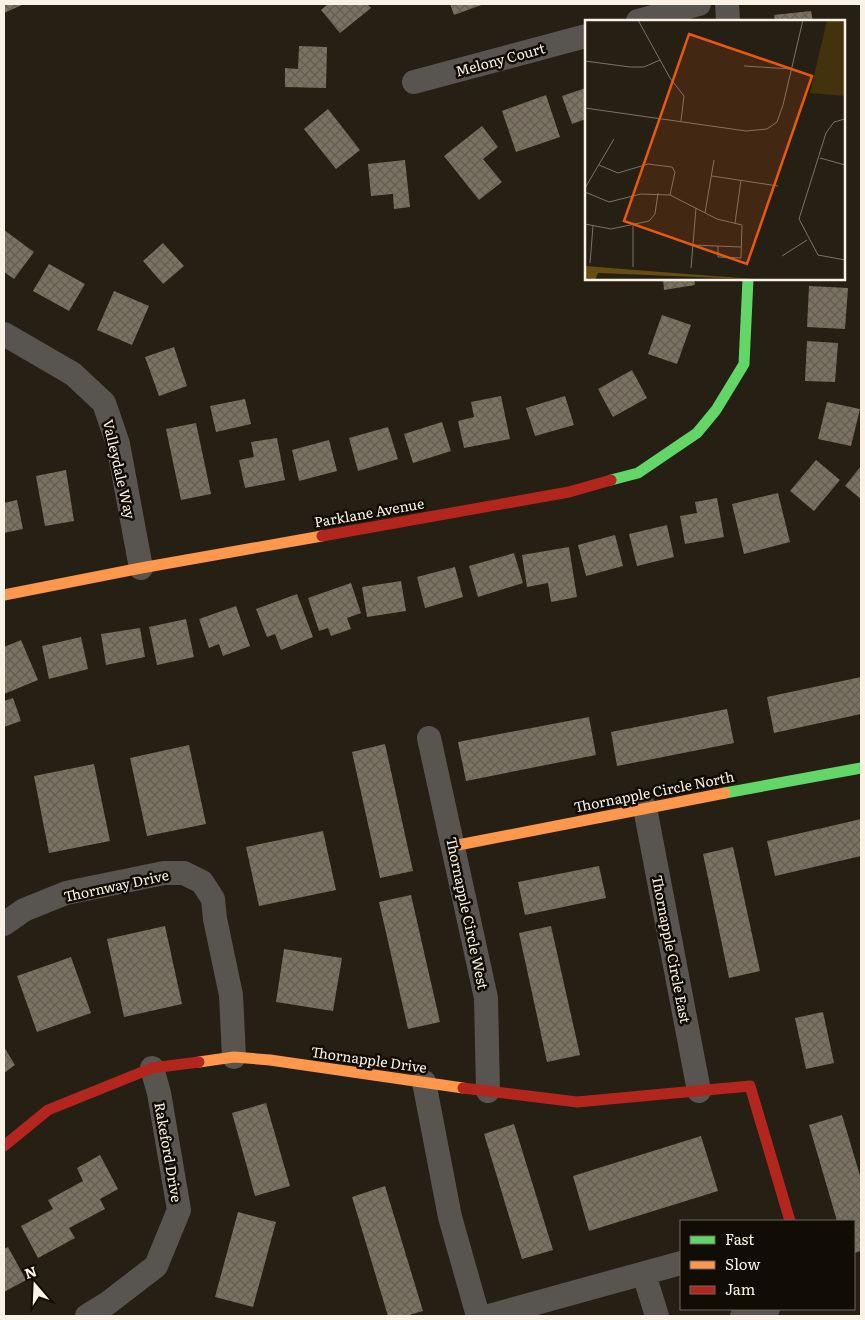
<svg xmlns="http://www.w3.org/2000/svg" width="865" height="1320" viewBox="0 0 865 1320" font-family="Literata,serif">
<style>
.building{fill:url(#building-cross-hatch)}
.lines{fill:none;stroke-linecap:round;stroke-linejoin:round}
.street{stroke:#58544f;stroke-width:24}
.fast{stroke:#63d668;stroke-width:11}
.slow{stroke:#ff974d;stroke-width:11}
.jam{stroke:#b3261e;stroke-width:11}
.labels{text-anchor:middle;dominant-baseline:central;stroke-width:5;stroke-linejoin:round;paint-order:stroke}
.street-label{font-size:14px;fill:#faf3e5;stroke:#110d04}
.inset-road{fill:none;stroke:#7a7468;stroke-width:1}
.view{fill:#e8590c;fill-opacity:0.15;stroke:#e8590c;stroke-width:2.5}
.inset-edge{fill:none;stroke:#faf3e5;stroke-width:2.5}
</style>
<defs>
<pattern id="building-cross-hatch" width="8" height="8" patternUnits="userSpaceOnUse" patternTransform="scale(1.25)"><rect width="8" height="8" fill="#7b7261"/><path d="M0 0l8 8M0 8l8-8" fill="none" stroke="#635e53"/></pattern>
</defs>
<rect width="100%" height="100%" fill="#251f14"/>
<path class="building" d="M 4,4 L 24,4 L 4,13 Z
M 328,4 L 367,4 L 371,8 L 340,33 L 321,10 Z
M 450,4 L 484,4 L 454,15 Z
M 811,11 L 813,21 L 775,21 L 774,15 Z
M 299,46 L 327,47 L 326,88 L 285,87 L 285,68 L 298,69 Z
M 586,88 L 586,119 L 572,124 L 562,96 Z
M 546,95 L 560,137 L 516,152 L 502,111 Z
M 328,109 L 360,150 L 336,169 L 304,129 Z
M 482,126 L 498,147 L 483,159 L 502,182 L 479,200 L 444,156 Z
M 405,160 L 410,207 L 394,209 L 393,194 L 371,196 L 368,164 Z
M 4,230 L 34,252 L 14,279 L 4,272 Z
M 163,243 L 184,266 L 163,284 L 143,261 Z
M 49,264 L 85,284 L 69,311 L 33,291 Z
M 663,279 L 694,279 L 695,285 L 664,290 Z
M 809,286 L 848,288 L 845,329 L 807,327 Z
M 114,291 L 149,306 L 132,345 L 97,330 Z
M 662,315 L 691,325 L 677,364 L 648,354 Z
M 807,341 L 838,343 L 835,382 L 805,381 Z
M 174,347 L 187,386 L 159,396 L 145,357 Z
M 632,370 L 647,398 L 613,417 L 598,389 Z
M 501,396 L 510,439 L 464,448 L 458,421 L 474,417 L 471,402 Z
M 565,396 L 574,425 L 535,436 L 526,408 Z
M 245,399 L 251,424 L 216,432 L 210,406 Z
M 827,402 L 860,409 L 851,446 L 818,439 Z
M 442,422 L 451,451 L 413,463 L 404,434 Z
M 196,423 L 211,494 L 181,500 L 166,429 Z
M 388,427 L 398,459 L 358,471 L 349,438 Z
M 277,438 L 285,480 L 245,488 L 239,460 L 254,457 L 251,442 Z
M 329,440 L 337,471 L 299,481 L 292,450 Z
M 816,460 L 840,480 L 814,511 L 790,491 Z
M 861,466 L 861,499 L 845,486 Z
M 66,470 L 74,521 L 45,526 L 36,476 Z
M 778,493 L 790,542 L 744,554 L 732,504 Z
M 717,498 L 724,537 L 685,544 L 680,516 L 697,513 L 695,502 Z
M 17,500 L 23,529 L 4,533 L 4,503 Z
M 667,525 L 674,557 L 637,566 L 629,534 Z
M 615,535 L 623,566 L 586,576 L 578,545 Z
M 569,547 L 577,597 L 551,602 L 548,583 L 527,587 L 522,555 Z
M 514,553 L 523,583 L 478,597 L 469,566 Z
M 455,567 L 463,597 L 425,608 L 417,577 Z
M 401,581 L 406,611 L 367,617 L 362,587 Z
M 351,583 L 361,613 L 347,618 L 351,629 L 331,636 L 328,628 L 319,631 L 308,598 Z
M 297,594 L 313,637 L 281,650 L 275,634 L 267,637 L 256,609 Z
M 236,606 L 250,646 L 223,656 L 219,644 L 209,648 L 199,619 Z
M 186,619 L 194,657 L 157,665 L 149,627 Z
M 140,628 L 145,657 L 106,665 L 101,634 Z
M 81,637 L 88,669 L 49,679 L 42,646 Z
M 21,640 L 38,680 L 4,694 L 4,647 Z
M 861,677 L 861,714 L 774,733 L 767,697 Z
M 13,698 L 21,721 L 4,727 L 4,701 Z
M 727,709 L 734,743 L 617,766 L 611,732 Z
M 589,717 L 596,755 L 466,781 L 458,742 Z
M 385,744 L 413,871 L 380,878 L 352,752 Z
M 189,745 L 206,824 L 147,836 L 130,758 Z
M 94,764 L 110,841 L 49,853 L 34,776 Z
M 861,819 L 861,856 L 775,876 L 767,841 Z
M 323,831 L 336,890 L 259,906 L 246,847 Z
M 733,847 L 760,971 L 729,978 L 703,854 Z
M 599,866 L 606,898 L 525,915 L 518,882 Z
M 411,895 L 440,1022 L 408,1029 L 379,902 Z
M 165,926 L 182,1004 L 124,1017 L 107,939 Z
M 551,926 L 580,1055 L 547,1062 L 519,933 Z
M 284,949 L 342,958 L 333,1011 L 276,1002 Z
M 71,957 L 91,1013 L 37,1032 L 17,976 Z
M 823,1012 L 834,1063 L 806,1069 L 795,1018 Z
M 4,1047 L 15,1065 L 4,1073 Z
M 266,1103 L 290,1186 L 255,1196 L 232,1113 Z
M 842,1115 L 861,1179 L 861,1251 L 854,1253 L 854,1221 L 837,1221 L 809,1125 Z
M 514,1124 L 553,1250 L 522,1259 L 484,1134 Z
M 701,1136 L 718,1191 L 589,1231 L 573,1176 Z
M 100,1155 L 118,1189 L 100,1199 L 105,1209 L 69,1228 L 75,1238 L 38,1258 L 21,1226 L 53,1209 L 48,1200 L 83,1181 L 77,1168 Z
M 385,1186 L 423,1311 L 406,1316 L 388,1316 L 352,1197 Z
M 238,1212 L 276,1222 L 253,1307 L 215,1297 Z
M 8,1247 L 26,1280 L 4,1292 L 4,1249 Z"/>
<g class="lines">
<path class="street" d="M 727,4 L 728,21
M 638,21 L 699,4
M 414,82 L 586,36
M 4,334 L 73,374 L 104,403 L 118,444 L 141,568
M 429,738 L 486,998 L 488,1091
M 645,808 L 699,1091
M 4,924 L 24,910 L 66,893 L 164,873 L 184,873 L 202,882 L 213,899 L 215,919 L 231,995 L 234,1057
M 424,1082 L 450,1217 L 478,1316
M 644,1274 L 657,1316
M 87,1316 L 108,1303 L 156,1266 L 179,1210 L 159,1093 L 152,1068
M 489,1316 L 681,1263
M 742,1316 L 768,1309"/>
<path class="fast" d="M 611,480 L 638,473 L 697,433 L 716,410 L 744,364 L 748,279
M 725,793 L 861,768"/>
<path class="slow" d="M 4,595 L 141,568 L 322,536
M 453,846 L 725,793
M 199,1062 L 234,1057 L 270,1060 L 463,1088"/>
<path class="jam" d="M 322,536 L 569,492 L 611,480
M 463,1088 L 577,1102 L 750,1086 L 790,1221
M 4,1146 L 48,1110 L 152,1068 L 199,1062"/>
</g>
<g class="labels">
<g class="street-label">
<text transform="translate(500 59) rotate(-15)">Melony Court</text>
<text transform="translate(120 469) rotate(77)">Valleydale Way</text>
<text transform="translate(369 512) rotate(-10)">Parklane Avenue</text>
<text transform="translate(654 791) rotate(-11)">Thornapple Circle North</text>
<text transform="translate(116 885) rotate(-12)">Thornway Drive</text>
<text transform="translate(468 913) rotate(78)">Thornapple Circle West</text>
<text transform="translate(672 949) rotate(79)">Thornapple Circle East</text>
<text transform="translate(369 1059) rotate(8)">Thornapple Drive</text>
<text transform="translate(169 1152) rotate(80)">Rakeford Drive</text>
</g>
</g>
<g transform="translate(585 20)">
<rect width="260" height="260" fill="#251f14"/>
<path d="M 0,246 L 89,253 L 184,260 L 13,253 L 10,260 L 0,260 Z" fill="#664e12"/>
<path d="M 242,0 L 260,0 L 260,76 L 225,73 Z" fill="#43330c"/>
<path class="inset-road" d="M 53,0 L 85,58 L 99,76 L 96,101M 0,41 L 45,47 L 59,47 L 75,40M 159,46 L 207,49M 0,88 L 161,111 L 182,109 L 192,102 L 198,85 L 218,0M 260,99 L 249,102 L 241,113 L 214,199 L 233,235 L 260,240M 235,138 L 260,145M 14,145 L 33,153 L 63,144 L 87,147 L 90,152 L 85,175M 127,156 L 193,166M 0,168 L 29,119M 0,172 L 24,182 L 56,174 L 85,175 L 132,199 L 157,205 L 156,238 L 133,237 L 133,226M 120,193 L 129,140M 150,203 L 156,160M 0,204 L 26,209 L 64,201 L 70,194 L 73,173M 107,225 L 156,227M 197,236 L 222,220M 5,243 L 8,206M 48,247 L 48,206M 106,248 L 111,188"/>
<path class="view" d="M 104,14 L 227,56 L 162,244 L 39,201 Z"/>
<rect width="260" height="260" class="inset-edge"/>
</g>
<rect width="865" height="1320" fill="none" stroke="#faf3e5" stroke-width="10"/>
<rect x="680" y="1220" width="175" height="90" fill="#110d04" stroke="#6e695e"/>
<rect x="690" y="1236" width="25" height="8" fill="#63d668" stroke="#6e695e"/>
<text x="725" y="1245" font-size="15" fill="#faf3e5">Fast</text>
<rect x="690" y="1261" width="25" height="8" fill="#ff974d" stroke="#6e695e"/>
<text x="725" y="1270" font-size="15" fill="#faf3e5">Slow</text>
<rect x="690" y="1286" width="25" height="8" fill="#b3261e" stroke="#6e695e"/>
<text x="725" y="1295" font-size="15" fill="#faf3e5">Jam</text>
<g transform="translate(35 1285) rotate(341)" stroke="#110d04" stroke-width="4" paint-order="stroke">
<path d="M0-4L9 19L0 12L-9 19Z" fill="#faf3e5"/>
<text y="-8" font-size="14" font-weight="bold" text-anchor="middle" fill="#faf3e5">N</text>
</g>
</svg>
